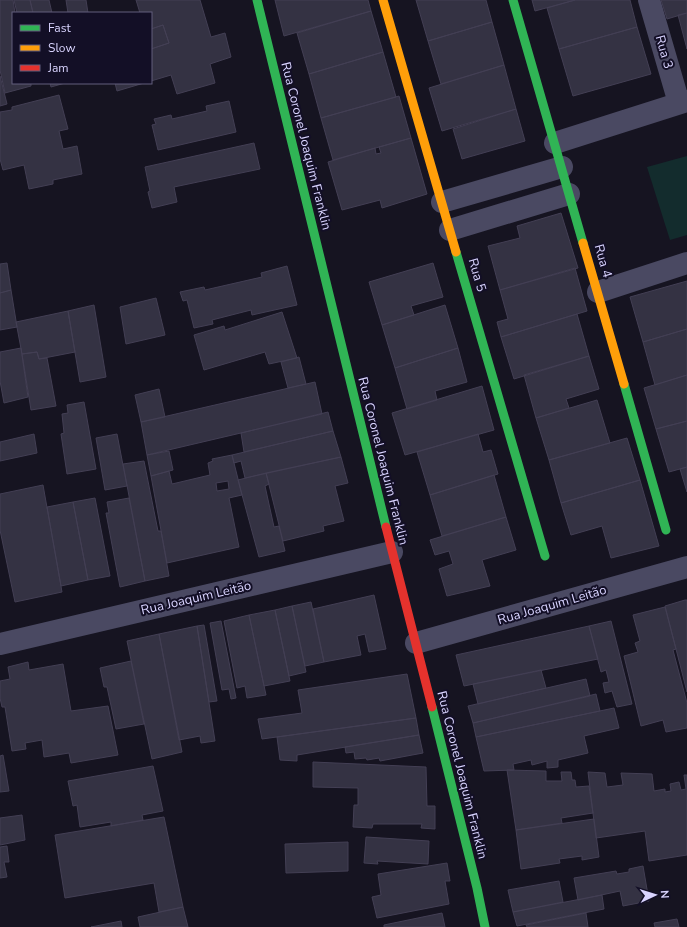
<svg xmlns="http://www.w3.org/2000/svg" width="687" height="927" viewBox="0 0 687 927" font-family="'Nunito Sans',sans-serif">
<style>
.green{fill:#132c2d}
.building{fill:#343243;stroke:#433f54;fill-rule:evenodd}
.lines{fill:none;stroke-linecap:round;stroke-linejoin:round}
.street{stroke:#4a4962;stroke-width:22}
.fast{stroke:#30b455;stroke-width:9}
.slow{stroke:#ff9f0a;stroke-width:9}
.jam{stroke:#e5322d;stroke-width:9}
.labels{text-anchor:middle;dominant-baseline:central;stroke-width:4;stroke-linejoin:round;paint-order:stroke}
.street-label{font-size:13px;fill:#d9d4ff;stroke:#130f26}
</style>
<rect width="100%" height="100%" fill="#161421"/>
<path class="green" d="M 687,156 L 687,235 L 670,240 L 647,167 Z"/>
<path class="building" d="M 0,0 L 13,0 L 15,13 L 13,13 L 13,83 L 31,83 L 31,86 L 5,93 L 0,70 Z
M 14,0 L 30,0 L 33,13 L 17,13 Z
M 30,0 L 49,0 L 52,13 L 33,13 Z
M 66,0 L 86,0 L 88,13 L 68,13 Z
M 136,0 L 200,0 L 211,37 L 225,33 L 231,57 L 210,64 L 215,83 L 177,94 L 171,75 L 151,81 L 151,49 L 169,43 L 163,25 L 151,29 L 151,13 L 140,13 Z
M 275,0 L 368,0 L 371,11 L 284,36 Z
M 416,0 L 486,0 L 492,22 L 428,41 Z
M 532,0 L 575,0 L 535,11 Z
M 575,0 L 630,0 L 637,27 L 559,49 L 547,8 Z
M 661,0 L 687,0 L 687,13 L 667,19 Z
M 371,11 L 383,52 L 309,74 L 297,33 Z
M 687,13 L 687,49 L 678,15 Z
M 492,22 L 504,65 L 441,84 L 428,41 Z
M 163,25 L 169,43 L 151,49 L 151,29 Z
M 637,27 L 651,74 L 573,96 L 559,49 Z
M 383,52 L 396,97 L 321,118 L 309,74 Z
M 504,65 L 516,109 L 442,131 L 429,88 Z
M 0,76 L 7,104 L 0,106 Z
M 50,83 L 65,83 L 51,87 Z
M 115,83 L 144,83 L 117,91 Z
M 59,95 L 68,129 L 59,131 L 63,149 L 77,146 L 82,174 L 53,180 L 53,184 L 29,189 L 24,165 L 3,170 L 0,159 L 0,112 L 12,110 L 12,107 Z
M 399,96 L 411,138 L 333,160 L 321,118 Z
M 229,101 L 236,132 L 158,150 L 152,125 L 156,124 L 154,119 L 171,115 L 172,119 L 207,111 L 206,106 Z
M 516,109 L 525,141 L 462,159 L 453,129 Z
M 411,138 L 427,194 L 382,208 L 380,200 L 342,210 L 328,162 L 375,148 L 376,154 L 381,153 L 379,147 Z
M 254,143 L 260,169 L 174,187 L 177,202 L 152,208 L 148,192 L 150,191 L 145,167 Z
M 561,213 L 578,268 L 500,290 L 488,246 L 520,238 L 517,226 Z
M 7,263 L 11,290 L 0,293 L 0,264 Z
M 433,263 L 443,297 L 411,306 L 414,315 L 382,325 L 369,282 Z
M 287,266 L 297,305 L 252,315 L 251,310 L 212,320 L 213,324 L 194,328 L 187,300 L 183,301 L 180,292 L 204,287 L 205,290 L 262,277 L 261,273 Z
M 575,268 L 587,311 L 501,337 L 497,322 L 508,319 L 500,290 Z
M 687,281 L 687,329 L 643,342 L 630,297 Z
M 11,290 L 17,327 L 0,330 L 0,293 Z
M 156,298 L 165,335 L 126,344 L 120,307 Z
M 94,305 L 106,377 L 80,382 L 68,311 Z
M 445,305 L 458,348 L 395,368 L 382,325 Z
M 68,311 L 75,352 L 39,359 L 37,352 L 22,354 L 16,322 Z
M 282,312 L 297,358 L 269,364 L 265,352 L 204,370 L 194,335 L 224,326 L 225,330 Z
M 577,314 L 589,356 L 514,379 L 501,337 Z
M 687,329 L 687,375 L 655,385 L 643,342 Z
M 21,348 L 28,397 L 4,403 L 0,381 L 0,352 Z
M 458,348 L 467,382 L 435,391 L 437,400 L 407,409 L 395,368 Z
M 37,352 L 39,359 L 47,358 L 56,406 L 31,410 L 22,354 Z
M 589,356 L 599,389 L 566,399 L 569,408 L 536,418 L 524,375 Z
M 299,357 L 306,384 L 288,388 L 281,362 Z
M 687,375 L 687,421 L 656,429 L 644,388 Z
M 315,382 L 322,414 L 147,455 L 141,422 Z
M 482,386 L 494,430 L 405,455 L 392,413 Z
M 159,389 L 165,417 L 141,422 L 135,395 Z
M 597,400 L 610,443 L 549,460 L 536,418 Z
M 84,402 L 96,469 L 67,474 L 61,434 L 64,433 L 62,414 L 68,413 L 67,405 Z
M 328,412 L 333,431 L 244,452 L 241,433 Z
M 687,421 L 687,467 L 669,472 L 656,429 Z
M 333,431 L 341,457 L 245,478 L 241,461 L 234,463 L 232,455 Z
M 34,434 L 37,453 L 0,461 L 0,442 Z
M 117,434 L 127,486 L 105,490 L 96,438 Z
M 478,434 L 483,452 L 491,450 L 498,474 L 430,495 L 417,452 Z
M 627,438 L 640,480 L 561,503 L 549,460 Z
M 169,451 L 173,470 L 151,476 L 147,455 Z
M 232,455 L 242,495 L 229,498 L 239,547 L 167,563 L 151,476 L 169,471 L 172,484 L 210,475 L 208,463 L 213,461 L 212,459 ZM 228,481 L 229,489 L 217,491 L 216,483 Z
M 341,457 L 348,483 L 335,486 L 344,521 L 323,526 L 324,531 L 283,541 L 266,473 Z
M 144,461 L 158,531 L 161,531 L 169,576 L 145,581 L 123,464 Z
M 687,467 L 687,492 L 680,469 Z
M 266,473 L 269,484 L 265,486 L 274,527 L 279,526 L 285,551 L 259,557 L 238,480 Z
M 494,475 L 506,517 L 442,536 L 430,495 Z
M 640,480 L 659,546 L 611,558 L 602,526 L 571,535 L 561,503 Z
M 43,485 L 62,592 L 15,602 L 0,530 L 0,494 Z
M 95,498 L 110,576 L 88,580 L 73,502 Z
M 129,498 L 145,581 L 120,587 L 106,513 L 109,513 L 107,502 Z
M 73,502 L 88,580 L 61,586 L 47,507 Z
M 506,517 L 516,550 L 482,560 L 490,586 L 447,596 L 439,569 L 453,564 L 449,551 L 435,555 L 430,540 Z
M 374,595 L 386,649 L 369,652 L 365,634 L 357,636 L 361,655 L 324,662 L 313,609 Z
M 685,600 L 687,600 L 687,692 L 665,606 Z
M 311,602 L 324,662 L 305,666 L 292,606 Z
M 292,606 L 306,672 L 289,676 L 275,610 Z
M 665,607 L 676,649 L 673,650 L 687,703 L 687,728 L 666,732 L 663,720 L 641,726 L 624,656 L 638,652 L 635,643 L 640,641 L 633,615 Z
M 275,610 L 290,681 L 264,686 L 249,615 Z
M 249,615 L 266,695 L 247,698 L 245,686 L 237,688 L 224,621 Z
M 221,621 L 236,698 L 231,699 L 229,689 L 222,690 L 210,623 Z
M 611,621 L 632,704 L 617,707 L 612,691 L 605,693 L 603,683 L 609,682 L 606,670 L 601,672 L 589,626 Z
M 204,625 L 217,701 L 209,702 L 197,626 Z
M 197,626 L 215,741 L 201,743 L 200,736 L 179,740 L 159,634 Z
M 589,626 L 598,659 L 464,686 L 456,655 Z
M 159,634 L 182,752 L 152,759 L 127,641 Z
M 131,661 L 144,724 L 116,729 L 107,687 L 104,687 L 100,668 Z
M 28,662 L 29,670 L 63,664 L 71,711 L 108,706 L 118,755 L 71,763 L 69,753 L 44,757 L 42,740 L 25,743 L 26,749 L 12,751 L 5,707 L 2,707 L 0,698 L 0,681 L 10,679 L 8,667 Z
M 541,670 L 546,688 L 478,704 L 473,684 Z
M 407,674 L 416,718 L 262,739 L 258,719 L 302,713 L 298,690 Z
M 586,679 L 590,696 L 473,723 L 468,706 Z
M 596,694 L 600,711 L 476,737 L 473,723 Z
M 614,708 L 619,728 L 584,736 L 588,753 L 558,760 L 558,767 L 547,768 L 547,761 L 532,765 L 531,760 L 513,764 L 514,770 L 484,771 L 476,737 Z
M 416,718 L 419,735 L 297,755 L 297,761 L 280,760 L 277,737 Z
M 419,735 L 423,753 L 380,761 L 379,758 L 367,760 L 366,758 L 355,759 L 354,752 L 346,753 L 345,747 Z
M 3,755 L 9,791 L 0,792 L 0,756 Z
M 313,762 L 426,767 L 427,806 L 435,806 L 435,829 L 421,828 L 422,824 L 373,824 L 372,828 L 353,827 L 354,805 L 358,805 L 358,788 L 313,787 Z
M 153,766 L 163,811 L 142,815 L 143,820 L 111,826 L 111,822 L 80,827 L 77,805 L 73,806 L 68,781 Z
M 507,770 L 546,771 L 546,781 L 562,781 L 561,772 L 571,772 L 572,780 L 575,780 L 576,787 L 589,786 L 593,813 L 561,818 L 562,823 L 516,830 Z
M 588,772 L 605,773 L 607,787 L 623,785 L 621,773 L 652,774 L 654,791 L 665,789 L 665,792 L 671,791 L 670,784 L 679,782 L 681,790 L 686,789 L 684,775 L 687,775 L 687,855 L 649,861 L 645,831 L 596,838 Z
M 22,815 L 25,840 L 0,845 L 0,818 Z
M 164,817 L 183,907 L 159,912 L 154,883 L 65,898 L 55,835 Z
M 594,819 L 599,857 L 582,860 L 582,856 L 559,859 L 560,863 L 521,869 L 516,830 Z
M 366,837 L 429,841 L 428,864 L 377,861 L 378,864 L 364,863 Z
M 348,842 L 348,871 L 286,873 L 285,844 Z
M 7,846 L 9,862 L 4,862 L 7,877 L 0,878 L 0,847 Z
M 447,863 L 450,881 L 445,881 L 449,904 L 377,918 L 372,897 L 381,895 L 378,874 Z
M 643,866 L 649,901 L 623,906 L 620,891 L 578,900 L 574,878 L 616,871 L 617,874 L 629,872 L 629,869 Z
M 559,881 L 563,902 L 513,912 L 508,890 Z
M 602,895 L 604,909 L 517,926 L 513,912 Z
M 183,907 L 188,927 L 140,927 L 138,917 Z
M 442,913 L 445,927 L 384,927 L 384,925 Z
M 586,913 L 588,927 L 527,927 L 526,925 Z
M 677,919 L 679,927 L 655,927 L 654,923 Z
M 121,921 L 122,927 L 91,927 Z"/>
<g class="lines">
<path class="street" d="M 649,0 L 679,103
M 555,143 L 687,101
M 442,202 L 562,167
M 450,230 L 569,194
M 598,292 L 687,263
M 416,643 L 687,567
M 0,644 L 392,552"/>
<path class="fast" d="M 257,0 L 386,527
M 513,0 L 583,243
M 456,252 L 545,556
M 624,384 L 666,530
M 432,707 L 477,888 L 485,927"/>
<path class="slow" d="M 383,0 L 456,252
M 583,243 L 624,384"/>
<path class="jam" d="M 386,527 L 432,707"/>
</g>
<g class="labels">
<g class="street-label">
<text transform="translate(664 52) rotate(74)">Rua 3</text>
<text transform="translate(306 146) rotate(76)">Rua Coronel Joaquim Franklin</text>
<text transform="translate(603 261) rotate(74)">Rua 4</text>
<text transform="translate(477 275) rotate(74)">Rua 5</text>
<text transform="translate(383 461) rotate(76)">Rua Coronel Joaquim Franklin</text>
<text transform="translate(196 598) rotate(-13)">Rua Joaquim Leitão</text>
<text transform="translate(552 605) rotate(-16)">Rua Joaquim Leitão</text>
<text transform="translate(462 775) rotate(76)">Rua Coronel Joaquim Franklin</text>
</g>
</g>
<rect x="12" y="12" width="140" height="72" fill="#130f26" stroke="#625e7d"/>
<rect x="20" y="25" width="20" height="6" fill="#30b455" stroke="#625e7d"/>
<text x="48" y="32" font-size="12" fill="#d9d4ff">Fast</text>
<rect x="20" y="45" width="20" height="6" fill="#ff9f0a" stroke="#625e7d"/>
<text x="48" y="52" font-size="12" fill="#d9d4ff">Slow</text>
<rect x="20" y="65" width="20" height="6" fill="#e5322d" stroke="#625e7d"/>
<text x="48" y="72" font-size="12" fill="#d9d4ff">Jam</text>
<g transform="translate(655 895) rotate(86)" stroke="#130f26" stroke-width="3" paint-order="stroke">
<path d="M0-3L7 15L0 10L-7 15Z" fill="#d9d4ff"/>
<text y="-6" font-size="11" font-weight="bold" text-anchor="middle" fill="#d9d4ff">N</text>
</g>
</svg>
